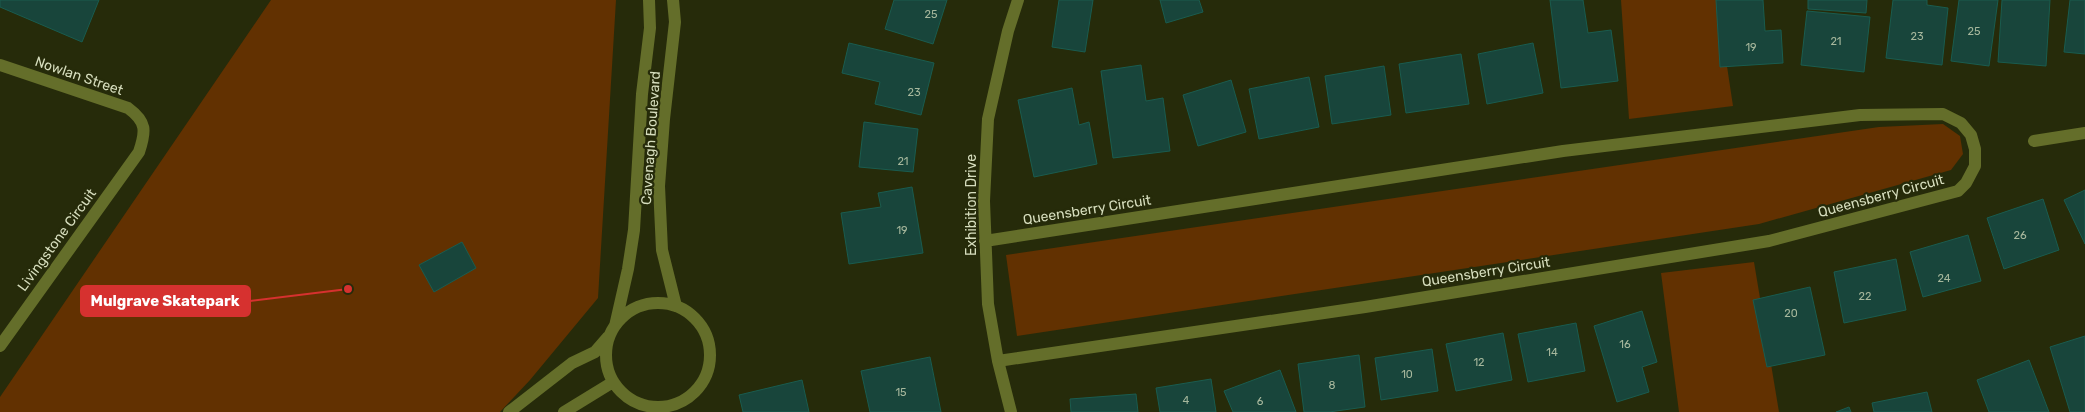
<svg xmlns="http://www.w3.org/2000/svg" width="2085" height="412" viewBox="0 0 2085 412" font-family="Rubik,sans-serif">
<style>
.park{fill:#623101}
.building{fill:#18453b;stroke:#1a5c4f}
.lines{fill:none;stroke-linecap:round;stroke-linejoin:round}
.minor{stroke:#646e2a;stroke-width:12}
.labels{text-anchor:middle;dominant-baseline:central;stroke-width:4.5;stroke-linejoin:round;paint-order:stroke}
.number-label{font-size:11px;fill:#a6b79c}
.street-label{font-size:14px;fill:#d6ddbd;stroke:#262b0a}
.leader{fill:none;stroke:#d6312f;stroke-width:2}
.callout-dot{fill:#d6312f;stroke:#262b0a;stroke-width:2}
.callout{fill:#d6312f;stroke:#d6312f;stroke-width:2}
.callout-label{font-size:15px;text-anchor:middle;font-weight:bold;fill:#fff}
</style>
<rect width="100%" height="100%" fill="#262b0a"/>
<path class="park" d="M 271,0 L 616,0 L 598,298 L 530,380 L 500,412 L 0,412 L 0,397 Z
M 1621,0 L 1717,0 L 1733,106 L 1629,119 Z
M 1943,124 L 1960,136 L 1963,154 L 1951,170 L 1759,224 L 1017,336 L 1006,255 L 1879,127 Z
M 1754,262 L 1779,412 L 1679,412 L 1661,273 Z"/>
<path class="building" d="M 0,0 L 99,0 L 82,42 L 0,7 Z
M 894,0 L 947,0 L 933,44 L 885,29 Z
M 1059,0 L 1093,0 L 1085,52 L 1052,47 Z
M 1160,0 L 1199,0 L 1203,12 L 1166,23 Z
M 1550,0 L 1583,0 L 1588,33 L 1611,30 L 1618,81 L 1561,88 Z
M 1716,0 L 1763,0 L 1765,31 L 1781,30 L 1783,63 L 1720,67 Z
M 1808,0 L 1867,0 L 1866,13 L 1808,9 Z
M 1893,0 L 1927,0 L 1927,5 L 1948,8 L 1942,65 L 1886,58 Z
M 1959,0 L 1998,0 L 1989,66 L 1951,61 Z
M 2002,0 L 2050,0 L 2046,66 L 1998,62 Z
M 2070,0 L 2085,0 L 2085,54 L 2064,52 Z
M 1807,11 L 1870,17 L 1864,72 L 1801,65 Z
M 849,43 L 934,63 L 921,115 L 875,104 L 880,82 L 842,73 Z
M 1533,43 L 1543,93 L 1487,104 L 1478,54 Z
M 1461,54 L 1469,104 L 1406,113 L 1399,64 Z
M 1141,65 L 1146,101 L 1163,98 L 1170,151 L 1113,158 L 1101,71 Z
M 1384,66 L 1391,115 L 1332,124 L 1325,76 Z
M 1309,77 L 1319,127 L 1259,139 L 1249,89 Z
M 1231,80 L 1246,132 L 1198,146 L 1183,95 Z
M 1072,88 L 1079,125 L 1089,122 L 1097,164 L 1034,177 L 1018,100 Z
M 864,122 L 918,129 L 913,172 L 859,167 Z
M 912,187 L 923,253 L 849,264 L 841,213 L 881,207 L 878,193 Z
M 2085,190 L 2085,244 L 2064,200 Z
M 2043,199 L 2059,250 L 2004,269 L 1987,218 Z
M 1968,235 L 1981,281 L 1923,297 L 1910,252 Z
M 462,242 L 476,268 L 434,292 L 419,265 Z
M 1896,259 L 1906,310 L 1844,323 L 1834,272 Z
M 1810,287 L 1825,355 L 1767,367 L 1753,300 Z
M 1642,311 L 1657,362 L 1642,367 L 1649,392 L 1617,402 L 1594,326 Z
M 1576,323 L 1585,371 L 1528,382 L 1518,334 Z
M 1503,333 L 1512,380 L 1456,391 L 1446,344 Z
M 2085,336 L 2085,412 L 2070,412 L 2050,347 Z
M 1432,349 L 1438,391 L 1381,400 L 1375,358 Z
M 1359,355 L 1365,407 L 1329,412 L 1304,412 L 1298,364 Z
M 930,357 L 941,412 L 870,412 L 861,371 Z
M 2029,360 L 2049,412 L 1989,412 L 1977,380 Z
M 1280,370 L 1296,412 L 1233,412 L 1224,391 Z
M 1211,379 L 1216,412 L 1160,412 L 1156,388 Z
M 802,380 L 809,412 L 743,412 L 739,395 Z
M 1927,392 L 1932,412 L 1874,412 L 1872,403 Z
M 1136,394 L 1138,412 L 1071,412 L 1070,399 Z
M 1849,407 L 1851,412 L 1836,412 Z"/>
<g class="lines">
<path class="minor" d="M 673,0 L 675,22 L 664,119 L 659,186 L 662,250 L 676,306
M 0,65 L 128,108 C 147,122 146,131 139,152 L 0,346
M 2034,141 L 2085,133
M 985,241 L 1563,151 L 1860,115 L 1943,114 L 1961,123 L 1971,135 L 1975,149 L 1975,166 L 1966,183 L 1958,191 L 1769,241 L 1365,307 L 998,361
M606 355a52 52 0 1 1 104 0a52 52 0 1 1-104 0Z
M 615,326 L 628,269 L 634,230 L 642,94 L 650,28 L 649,0
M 509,412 L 572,363 L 595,352 L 608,337
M 564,412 L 613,382
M 1011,412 L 998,361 L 988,304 L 984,201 L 988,119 L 1008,31 L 1018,0"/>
</g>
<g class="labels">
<g class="number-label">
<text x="931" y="14">25</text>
<text x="1974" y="31">25</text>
<text x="1917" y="36">23</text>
<text x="1836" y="41">21</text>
<text x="1751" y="47">19</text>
<text x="914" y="92">23</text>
<text x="903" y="161">21</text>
<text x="902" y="230">19</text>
<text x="2020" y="235">26</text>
<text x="1944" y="278">24</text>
<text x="1865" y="296">22</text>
<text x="1791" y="313">20</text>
<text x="1625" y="344">16</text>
<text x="1552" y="352">14</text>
<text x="1479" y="362">12</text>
<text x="1407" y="374">10</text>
<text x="1332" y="385">8</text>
<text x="901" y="392">15</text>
<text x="1186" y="400">4</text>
<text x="1260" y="401">6</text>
</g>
<g class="street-label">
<text transform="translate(79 76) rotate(19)">Nowlan Street</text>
<text transform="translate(651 138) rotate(-86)">Cavenagh Boulevard</text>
<text transform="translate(1881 196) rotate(-15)">Queensberry Circuit</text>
<text transform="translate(971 205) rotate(-90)">Exhibition Drive</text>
<text transform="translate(1087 210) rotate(-9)">Queensberry Circuit</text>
<text transform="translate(57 240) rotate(-54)">Livingstone Circuit</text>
<text transform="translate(1486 272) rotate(-9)">Queensberry Circuit</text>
</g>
</g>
<path class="leader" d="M348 289L250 301"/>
<circle class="callout-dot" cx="348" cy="289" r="5"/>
<rect class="callout" x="81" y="286" width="169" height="30" rx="5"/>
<g class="callout-label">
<text x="165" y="306">Mulgrave Skatepark</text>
</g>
</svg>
